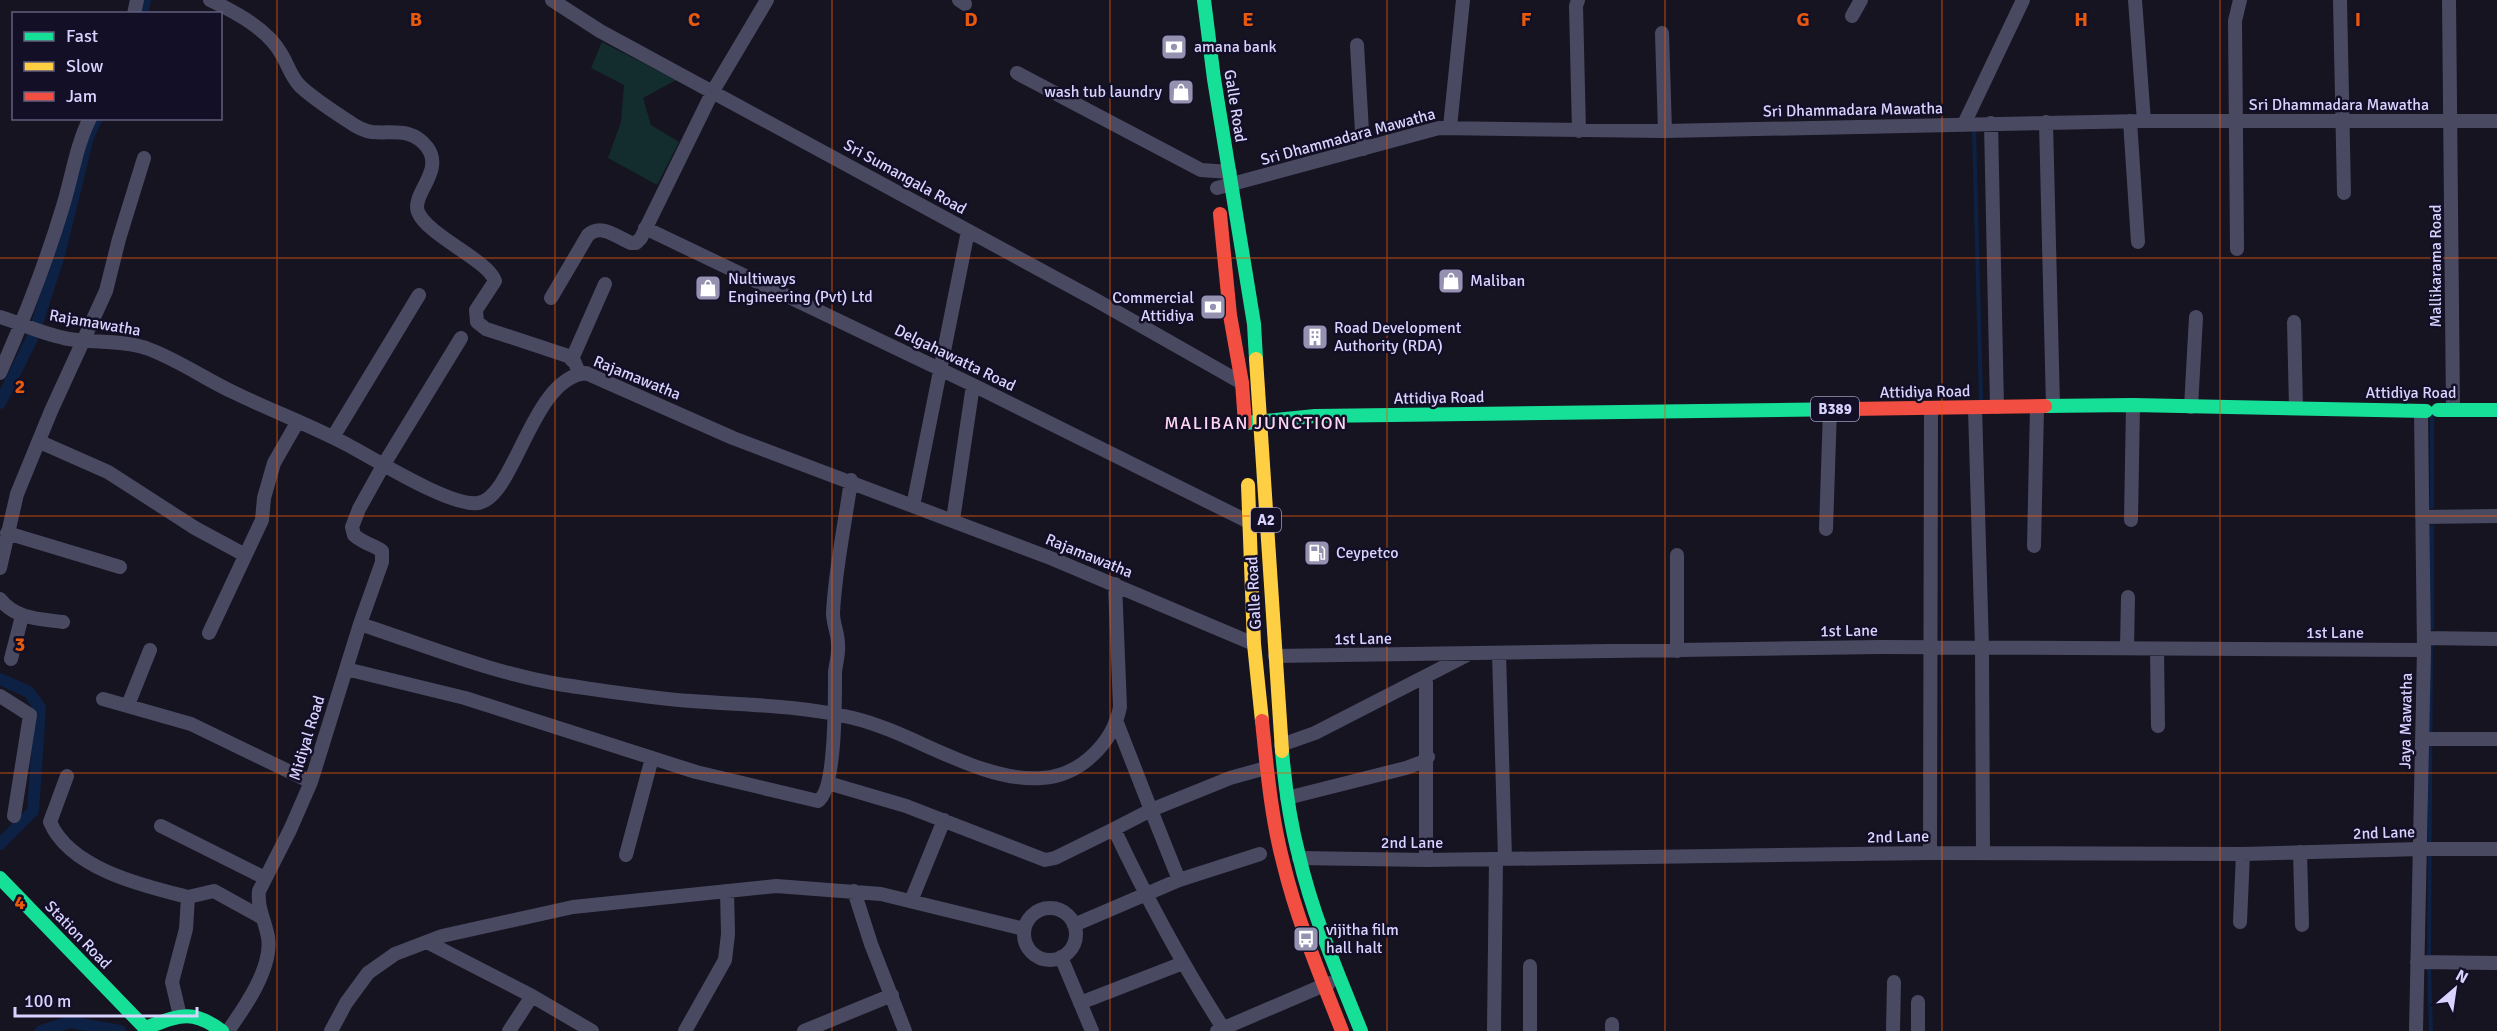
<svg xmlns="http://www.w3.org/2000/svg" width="2497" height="1031" viewBox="0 0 2497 1031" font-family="Signika,sans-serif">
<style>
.green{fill:#132c2d}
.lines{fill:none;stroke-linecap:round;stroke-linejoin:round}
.stream{stroke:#0d2144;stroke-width:4}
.canal{stroke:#0d2144;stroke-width:12}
.street{stroke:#4a4962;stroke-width:14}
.fast{stroke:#16e098;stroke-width:14}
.slow{stroke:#ffcf43;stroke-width:14}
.jam{stroke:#f24e42;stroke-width:14}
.grid{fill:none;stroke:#e8590c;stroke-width:1.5;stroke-opacity:0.55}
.labels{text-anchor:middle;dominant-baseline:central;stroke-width:5;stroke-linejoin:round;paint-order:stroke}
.shield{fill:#130f26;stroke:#9e99be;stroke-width:1.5}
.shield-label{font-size:15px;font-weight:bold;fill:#d9d4ff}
.poi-label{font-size:16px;fill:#d9d4ff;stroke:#130f26;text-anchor:start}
.street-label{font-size:16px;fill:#d9d4ff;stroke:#130f26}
.neighbourhood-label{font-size:18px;letter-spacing:1.5px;fill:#ffd6f0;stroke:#130f26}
.grid-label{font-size:20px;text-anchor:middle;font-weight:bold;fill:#e8590c;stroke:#130f26;stroke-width:5;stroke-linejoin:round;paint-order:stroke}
</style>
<rect width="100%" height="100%" fill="#161421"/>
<path class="green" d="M 602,42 L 676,80 L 643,98 L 651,125 L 679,142 L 657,185 L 608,158 L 621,122 L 624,85 L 591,68 Z"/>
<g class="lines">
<path class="stream" d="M 1974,129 L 1981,399
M 2432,507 L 2432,415
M 2432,628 L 2432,527
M 2429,958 L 2431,642
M 2429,966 L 2431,1031"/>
<path class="canal" d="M 142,14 L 145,0
M 0,403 L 33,336 L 59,255 L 88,137 L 97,118
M 0,679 L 29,692 L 40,708 L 33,811 L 0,844
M 41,1031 L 70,1022 L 120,1031"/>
<path class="street" d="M 210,0 C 235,12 268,29 282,55 C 288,65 291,77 300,86 C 314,99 331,110 348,121 C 355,126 364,131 372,132 C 393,134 411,127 427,147 C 445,171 411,194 418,212 C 428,236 488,260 495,281 L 476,310 L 477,322 L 486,329 L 568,356 L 575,363 L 579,373
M 552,0 L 600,31 L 1094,299 L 1242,383
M 959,0 L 965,4
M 1578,0 L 1576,6 L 1579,131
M 2135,0 L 2144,121
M 2340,0 L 2344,193
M 2449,0 L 2453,410
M 134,14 L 137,0
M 1852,16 L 1861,0
M 1662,33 L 1665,131
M 1357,45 L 1363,149
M 1017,73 L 1201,170 L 1230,172
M 2130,121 L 2138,242
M 2046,122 L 2053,406
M 1991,123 L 1997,407
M 1964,124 L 2023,0
M 1450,127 L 1463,0
M 1217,188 L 1439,128 L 1665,131 L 2144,121 L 2497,121
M 645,228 L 973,385 L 1249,522
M 2237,249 L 2235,21 L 2240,0
M 551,298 L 588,235 C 601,223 617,237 631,243 L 636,243 L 641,238 L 713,91 L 767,0
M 0,317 C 23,324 45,335 69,339 C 94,343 121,340 146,348 C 177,359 205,379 235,393 C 272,411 310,425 346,444 C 373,458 450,507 478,503 C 515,498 531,378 586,373 L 733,438 L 1053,559 L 1254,644
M 2294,322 L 2296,408
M 572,359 L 605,284
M 0,373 C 24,319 46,263 63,206 C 72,177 76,146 90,118
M 2191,407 L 2196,317
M 1975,408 L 1982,648 L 1983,853
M 333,437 L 419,295
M 40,442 L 108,472 L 195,528 L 245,555
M 913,506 L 968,231
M 2422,517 L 2497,516
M 953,520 L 973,385
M 2131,520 L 2133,405
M 1826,529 L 1830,409
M 7,533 L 120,567
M 2034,546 L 2037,407
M 0,568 L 17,494 L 51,411 L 106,291 L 119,239 L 144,158
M 0,599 C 15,619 40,619 63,622
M 360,624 C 427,646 494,674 564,685 C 606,691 649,698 691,701 C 745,705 800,705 853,718 C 913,732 981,783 1042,778 C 1080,776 1113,743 1120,707 L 1115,584
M 209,633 L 262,520 L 264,498 L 274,463 L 298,421
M 2424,638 L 2497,639
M 2127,648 L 2128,597
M 2157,649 L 2158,726
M 1677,651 L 1677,555
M 1499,653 L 1505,858
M 1275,656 L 1880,647 L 2424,650
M 11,659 L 22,616
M 346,669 L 465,698 L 696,772 L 818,801 C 836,790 835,696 835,672 C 836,663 839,654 838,644 C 838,633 833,624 833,613 C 835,570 845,524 851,480
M 1426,676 L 1426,860
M 0,696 L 30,715 L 14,816
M 103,699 L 191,724 L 311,782
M 128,705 L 150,650
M 1117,723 L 1151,810 L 1114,829 C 1147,899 1183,966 1225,1031
M 2422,739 L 2497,739
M 1281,745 L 1315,733 L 1467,655
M 67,776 L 50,822 C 70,869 144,886 188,897 L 186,929 L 172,982 L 180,1016
M 828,783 L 906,806 L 1045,860 L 1055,858 L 1114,829
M 1287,798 L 1406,768 L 1422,762 L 1428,757
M 161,826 L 265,878
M 2300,852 L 2302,925
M 1930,853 L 1931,409
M 626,855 L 652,758
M 1299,858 L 1426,860 L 1930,853 L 2243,854 L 2420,849 L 2497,849
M 1179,880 L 1151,810 L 1230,778 L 1266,768
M 854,891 L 871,944 L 905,1031
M 188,897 L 214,891 L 261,917
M 911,901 L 944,820
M1024 934a26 26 0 1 1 52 0a26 26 0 1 1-52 0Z
M 2240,922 L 2243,854
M 1074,925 L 1179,880 L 1260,854
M 427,942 L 532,996 L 592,1031
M 1061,957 L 1092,1031
M 2417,962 L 2497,963
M 1530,966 L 1530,1031
M 1080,1003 L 1183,963
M 228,1031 C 245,1007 273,967 268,937 C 265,920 257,908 259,891 L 290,830 L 311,782 L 360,624 L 382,562 L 382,551 C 373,545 363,543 354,535 L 352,527 L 359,509 L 384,464 L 461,338
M 331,1031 L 346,1003 L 368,973 L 395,954 L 442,936 L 573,907 L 776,886 L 881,894 L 1024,929
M 509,1031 L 532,996
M 685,1031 L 725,960 L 728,934 L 727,891
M 804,1031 L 892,995
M 1217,1031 L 1329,983
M 1494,1031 L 1496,859
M 1612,1031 L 1612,1024
M 1893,1031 L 1894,982
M 1918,1031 L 1918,1002
M 2416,1031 L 2424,650 L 2421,411"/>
<path class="fast" d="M 1204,0 L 1214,79 L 1254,324 L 1256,359
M 2045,406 L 2133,405 L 2426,411
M 2438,410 L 2497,410
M 1246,423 L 1315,416 L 1849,409
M 1282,751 C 1285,786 1290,822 1299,856 C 1313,916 1338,974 1361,1031
M 0,878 L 145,1028 C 178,1016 191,1008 222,1031"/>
<path class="slow" d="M 1256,359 L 1282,751
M 1248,485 L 1254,644 L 1262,721"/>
<path class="jam" d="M 1220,214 L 1230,315 L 1242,383 L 1245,423
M 1849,409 L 2045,406
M 1262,721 C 1267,769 1271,816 1283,862 C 1297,920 1320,975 1342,1031"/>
</g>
<path class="grid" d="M 277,0 L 277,1031M 555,0 L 555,1031M 832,0 L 832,1031M 1110,0 L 1110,1031M 1387,0 L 1387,1031M 1665,0 L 1665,1031M 1942,0 L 1942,1031M 2220,0 L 2220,1031M 0,258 L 2497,258M 0,516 L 2497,516M 0,773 L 2497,773"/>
<defs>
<symbol id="bank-square" viewBox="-11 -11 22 22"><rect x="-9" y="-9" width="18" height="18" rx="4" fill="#9591b1" stroke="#130f26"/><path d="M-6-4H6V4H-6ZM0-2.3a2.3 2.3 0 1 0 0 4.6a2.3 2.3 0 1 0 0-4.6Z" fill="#fff"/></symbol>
<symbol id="shop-square" viewBox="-11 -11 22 22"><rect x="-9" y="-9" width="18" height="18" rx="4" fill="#9591b1" stroke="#130f26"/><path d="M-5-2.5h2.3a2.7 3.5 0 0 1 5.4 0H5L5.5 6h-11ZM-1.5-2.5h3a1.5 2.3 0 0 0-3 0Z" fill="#fff"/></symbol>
<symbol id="building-square" viewBox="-11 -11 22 22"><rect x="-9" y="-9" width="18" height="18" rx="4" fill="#9591b1" stroke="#130f26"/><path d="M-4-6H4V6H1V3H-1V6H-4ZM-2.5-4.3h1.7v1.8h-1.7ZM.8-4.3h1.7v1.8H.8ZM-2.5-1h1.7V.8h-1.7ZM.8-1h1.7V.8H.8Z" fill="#fff"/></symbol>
<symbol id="fuel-square" viewBox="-11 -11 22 22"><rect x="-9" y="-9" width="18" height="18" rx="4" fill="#9591b1" stroke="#130f26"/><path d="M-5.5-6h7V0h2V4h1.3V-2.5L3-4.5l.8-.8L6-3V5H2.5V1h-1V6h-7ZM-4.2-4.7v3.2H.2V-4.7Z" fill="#fff"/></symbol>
<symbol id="bus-square" viewBox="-11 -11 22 22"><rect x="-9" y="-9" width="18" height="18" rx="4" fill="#9591b1" stroke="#130f26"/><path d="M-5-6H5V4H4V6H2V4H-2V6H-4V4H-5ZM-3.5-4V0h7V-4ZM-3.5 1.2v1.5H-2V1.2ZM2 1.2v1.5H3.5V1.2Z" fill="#fff"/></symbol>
</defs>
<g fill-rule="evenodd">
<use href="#bank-square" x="1159" y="32" width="30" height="30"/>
<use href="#shop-square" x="1166" y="77" width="30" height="30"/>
<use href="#shop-square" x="1436" y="266" width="30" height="30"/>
<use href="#shop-square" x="693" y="273" width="30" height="30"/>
<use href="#bank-square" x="1198" y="292" width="30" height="30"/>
<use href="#building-square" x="1300" y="322" width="30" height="30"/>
<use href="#fuel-square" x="1302" y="538" width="30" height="30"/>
<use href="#bus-square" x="1291" y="924" width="30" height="30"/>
</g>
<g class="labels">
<g class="shield">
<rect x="1811" y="397" width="48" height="24" rx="4.5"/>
<rect x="1251" y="508" width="30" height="24" rx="4.5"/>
</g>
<g class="shield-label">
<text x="1835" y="409">B389</text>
<text x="1266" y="520">A2</text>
</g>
<g class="poi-label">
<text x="1194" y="47">amana bank</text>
<text x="1162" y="92" text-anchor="end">wash tub laundry</text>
<text x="728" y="279">Nultiways<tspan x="728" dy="18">Engineering (Pvt) Ltd</tspan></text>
<text x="1470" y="281">Maliban</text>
<text x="1194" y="298" text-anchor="end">Commercial<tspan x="1194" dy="18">Attidiya</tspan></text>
<text x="1334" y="328">Road Development<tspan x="1334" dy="18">Authority (RDA)</tspan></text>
<text x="1336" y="553">Ceypetco</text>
<text x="1326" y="930">vijitha film<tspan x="1326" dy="18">hall halt</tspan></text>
</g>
<g class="street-label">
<text x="2339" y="105">Sri Dhammadara Mawatha</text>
<text transform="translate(1235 106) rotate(81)">Galle Road</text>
<text transform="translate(1853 110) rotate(-1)">Sri Dhammadara Mawatha</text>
<text transform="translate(1348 137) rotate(-15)">Sri Dhammadara Mawatha</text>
<text transform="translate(905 177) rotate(29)">Sri Sumangala Road</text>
<text transform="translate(2436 266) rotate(-90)">Mallikarama Road</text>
<text transform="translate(95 323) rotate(10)">Rajamawatha</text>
<text transform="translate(955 358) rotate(26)">Delgahawatta Road</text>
<text transform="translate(637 378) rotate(22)">Rajamawatha</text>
<text transform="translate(1925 392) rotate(-1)">Attidiya Road</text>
<text x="2411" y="393">Attidiya Road</text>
<text transform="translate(1439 398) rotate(-1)">Attidiya Road</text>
<text transform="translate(1089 556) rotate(22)">Rajamawatha</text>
<text transform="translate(1254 593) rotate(-93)">Galle Road</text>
<text transform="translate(1849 631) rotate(-1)">1st Lane</text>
<text x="2335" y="633">1st Lane</text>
<text transform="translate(1363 639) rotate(-1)">1st Lane</text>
<text transform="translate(2406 721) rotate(-89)">Jaya Mawatha</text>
<text transform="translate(307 738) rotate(-73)">Midiyal Road</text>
<text transform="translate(2384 833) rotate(-2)">2nd Lane</text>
<text transform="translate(1898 837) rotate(-1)">2nd Lane</text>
<text x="1412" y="843">2nd Lane</text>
<text transform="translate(78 935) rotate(46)">Station Road</text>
</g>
<g class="neighbourhood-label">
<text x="1256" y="423">MALIBAN JUNCTION</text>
</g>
</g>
<g class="grid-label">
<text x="416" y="26">B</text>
<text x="694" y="26">C</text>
<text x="971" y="26">D</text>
<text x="1248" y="26">E</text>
<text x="1526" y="26">F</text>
<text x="1803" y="26">G</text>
<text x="2081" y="26">H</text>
<text x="2358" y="26">I</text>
<text x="20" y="393">2</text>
<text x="20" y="651">3</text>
<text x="20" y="909">4</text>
</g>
<rect x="12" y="12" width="210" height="108" fill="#130f26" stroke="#625e7d" stroke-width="1.5"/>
<rect x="24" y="32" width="30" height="9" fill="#16e098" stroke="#625e7d" stroke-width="1.5"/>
<text x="66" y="42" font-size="18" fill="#d9d4ff">Fast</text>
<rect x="24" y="62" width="30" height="9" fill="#ffcf43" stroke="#625e7d" stroke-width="1.5"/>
<text x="66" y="72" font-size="18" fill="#d9d4ff">Slow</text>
<rect x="24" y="92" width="30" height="9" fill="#f24e42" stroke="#625e7d" stroke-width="1.5"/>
<text x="66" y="102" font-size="18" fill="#d9d4ff">Jam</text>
<g transform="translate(2455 989) rotate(29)" stroke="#130f26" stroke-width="4.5" paint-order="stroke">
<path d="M0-4.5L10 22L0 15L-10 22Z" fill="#d9d4ff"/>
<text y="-9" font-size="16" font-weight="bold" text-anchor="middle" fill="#d9d4ff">N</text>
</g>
<path d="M15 1007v9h182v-9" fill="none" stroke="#d9d4ff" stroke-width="3"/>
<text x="24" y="1007" font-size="18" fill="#d9d4ff" stroke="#130f26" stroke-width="4.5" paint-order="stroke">100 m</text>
</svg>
